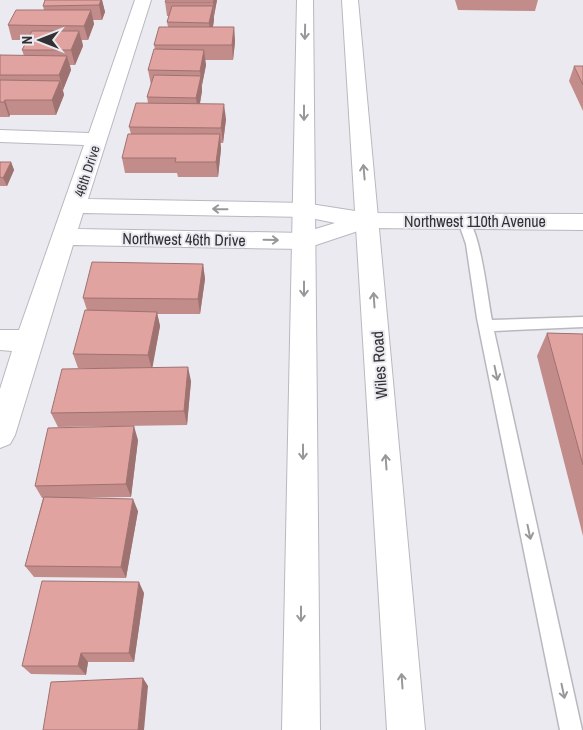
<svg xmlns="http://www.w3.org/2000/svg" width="583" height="730" viewBox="0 0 583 730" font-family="'Archivo Narrow',sans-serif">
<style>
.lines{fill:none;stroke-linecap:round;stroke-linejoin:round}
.service-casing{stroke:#bab8bf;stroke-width:3}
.minor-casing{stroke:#bab8bf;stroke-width:2}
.tertiary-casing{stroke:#bab8bf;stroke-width:2}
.secondary-casing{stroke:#bab8bf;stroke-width:2}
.service{fill:#fff;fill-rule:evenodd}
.minor{fill:#fff;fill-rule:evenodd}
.tertiary{fill:#fff;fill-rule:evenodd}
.secondary{fill:#fff;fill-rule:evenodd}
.wall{fill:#c28c8a}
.shaded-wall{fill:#9e7270}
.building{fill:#e1a3a0;stroke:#9e7270}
.oneway{stroke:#98989a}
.labels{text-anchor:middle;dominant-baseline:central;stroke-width:4;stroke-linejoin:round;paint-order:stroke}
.far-street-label{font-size:14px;fill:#323134;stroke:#eceaf1}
.street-label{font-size:16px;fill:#323134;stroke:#eceaf1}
</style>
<rect width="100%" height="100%" fill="#eceaf1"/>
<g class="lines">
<defs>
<path id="service" d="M 464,217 C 480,221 488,303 492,320 L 583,317 L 583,327 L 494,331 L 582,730 L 560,730 L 477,318 L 466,244 L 458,221 Z"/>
<path id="minor" d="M 135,0 L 151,0 L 88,199 L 304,203 L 312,205 L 315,210 L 312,215 L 304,217 L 83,213 L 78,229 L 304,233 L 312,235 L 316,241 L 312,247 L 304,249 L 73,245 L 15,435 L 10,444 L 0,448 L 0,389 L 12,351 L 0,350 L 0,330 L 19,330 L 84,145 L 0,142 L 0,130 L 89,133 Z"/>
<path id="tertiary" d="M 304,203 L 368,213 L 583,214 L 583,230 L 367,228 L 304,249 L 296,247 L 292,241 L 296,235 L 335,223 L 296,215 L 293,210 L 296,205 Z"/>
<path id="secondary" d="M 297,0 L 313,0 L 320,730 L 282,730 Z
M 342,0 L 358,0 L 425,730 L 387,730 Z"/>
</defs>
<use href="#service" class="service-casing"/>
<use href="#minor" class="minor-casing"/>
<use href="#tertiary" class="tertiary-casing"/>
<use href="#secondary" class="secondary-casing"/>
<use href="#service" class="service"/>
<use href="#minor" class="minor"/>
<use href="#tertiary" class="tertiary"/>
<use href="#secondary" class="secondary"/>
</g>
<path class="wall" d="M 45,0 L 102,0 L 105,12 L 102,20 L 93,20 L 94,24 L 88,40 L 82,40 L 83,46 L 75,65 L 70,65 L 71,70 L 63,90 L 64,95 L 56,115 L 10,115 L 9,117 L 0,117 L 0,55 L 24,56 L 22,50 L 27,40 L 12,40 L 8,25 L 44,10 L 43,6 Z
M 217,0 L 214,16 L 214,20 L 213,27 L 234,27 L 235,42 L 233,60 L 205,60 L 206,65 L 202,85 L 202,91 L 200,104 L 226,119 L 223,143 L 220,143 L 221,149 L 218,177 L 178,177 L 177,173 L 125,173 L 122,158 L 131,134 L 129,127 L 148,103 L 147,97 L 151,85 L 148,70 L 155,49 L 154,45 L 168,27 L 167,22 L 169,16 L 167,16 L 165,2 Z
M 455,0 L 538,0 L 535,11 L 458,10 Z
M 574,66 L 583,66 L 583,111 L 569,81 Z
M 0,162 L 11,162 L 14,170 L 7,186 L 0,186 Z
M 203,264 L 205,279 L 200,314 L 157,314 L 160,326 L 152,367 L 191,381 L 187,425 L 58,427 L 51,413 L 93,368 L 78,368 L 73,354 L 87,310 L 83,298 Z
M 547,333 L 583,334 L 583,536 L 537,356 Z
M 138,440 L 131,497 L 69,498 L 138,511 L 126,578 L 34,577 L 25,566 L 43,498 L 42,498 L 35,486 Z
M 144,593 L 134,662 L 88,662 L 86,675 L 31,674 L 22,666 Z"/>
<path class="shaded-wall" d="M 101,0 L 102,0 L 105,12 L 102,20 L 99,5 Z
M 214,0 L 217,0 L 214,16 L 213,2 Z
M 213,6 L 214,20 L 211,37 L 209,23 Z
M 91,10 L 94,24 L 88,40 L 84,26 Z
M 234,27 L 235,42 L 233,60 L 232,45 Z
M 79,31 L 83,46 L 75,65 L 71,50 Z
M 204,50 L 206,65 L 202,85 L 200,71 Z
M 67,56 L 71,70 L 63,90 L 59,75 Z
M 201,76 L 202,91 L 198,113 L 196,98 Z
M 60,81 L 64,95 L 56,115 L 52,100 Z
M 5,100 L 10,115 L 9,117 L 4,102 Z
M 224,104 L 226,119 L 223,143 L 221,128 Z
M 220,134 L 221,149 L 218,177 L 216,162 Z
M 11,162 L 14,170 L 7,186 L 3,178 Z
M 203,264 L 205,279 L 200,314 L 198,299 Z
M 157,312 L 160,326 L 152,370 L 148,355 Z
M 188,367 L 191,381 L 187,425 L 184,411 Z
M 134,426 L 138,440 L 131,497 L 126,484 Z
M 133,499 L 138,511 L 126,578 L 121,567 Z
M 139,582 L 144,593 L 134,662 L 129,653 Z
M 81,653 L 88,662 L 86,675 L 78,666 Z
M 143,678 L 148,686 L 144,730 L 138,730 Z"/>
<path class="building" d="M 45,0 L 101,0 L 99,5 L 43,6 Z
M 166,0 L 214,0 L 213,2 L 165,2 Z
M 172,6 L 213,6 L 209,23 L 167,22 Z
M 16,10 L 91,10 L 84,26 L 8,25 Z
M 159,27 L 234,27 L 232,45 L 154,45 Z
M 32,31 L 79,31 L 71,50 L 22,50 Z
M 154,49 L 204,50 L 200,71 L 148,70 Z
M 0,55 L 67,56 L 59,75 L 0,75 Z
M 574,66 L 583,66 L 583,85 Z
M 154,75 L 201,76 L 196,98 L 147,97 Z
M 0,80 L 60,81 L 52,100 L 5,100 L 4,102 L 0,102 Z
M 136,103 L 224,104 L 221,128 L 129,127 Z
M 128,134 L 220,134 L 216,162 L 175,162 L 176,158 L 122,158 Z
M 0,162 L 11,162 L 3,178 L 0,177 Z
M 92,262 L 203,264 L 198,299 L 83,298 Z
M 85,310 L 157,312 L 148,355 L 73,354 Z
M 547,333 L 583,334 L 583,465 Z
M 188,367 L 184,411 L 51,413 L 62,369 Z
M 134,426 L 126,484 L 35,486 L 48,428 Z
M 44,497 L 133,499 L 121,567 L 25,566 Z
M 42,581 L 139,582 L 129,653 L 81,653 L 78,666 L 22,666 Z
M 143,678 L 138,730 L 43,730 L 51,682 Z"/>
<defs><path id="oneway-shaft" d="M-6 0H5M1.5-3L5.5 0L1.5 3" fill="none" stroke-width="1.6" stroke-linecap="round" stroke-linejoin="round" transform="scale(1.25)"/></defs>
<g class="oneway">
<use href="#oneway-shaft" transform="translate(305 32) rotate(91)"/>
<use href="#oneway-shaft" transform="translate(304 113) rotate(90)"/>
<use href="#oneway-shaft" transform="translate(364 172) rotate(-95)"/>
<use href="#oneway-shaft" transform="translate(220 209) rotate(-179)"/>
<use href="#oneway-shaft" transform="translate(271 240) rotate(1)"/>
<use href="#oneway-shaft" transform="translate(304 289) rotate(90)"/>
<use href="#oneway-shaft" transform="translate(374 300) rotate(-94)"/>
<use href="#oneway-shaft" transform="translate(496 373) rotate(78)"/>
<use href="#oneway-shaft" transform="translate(303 452) rotate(90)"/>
<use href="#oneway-shaft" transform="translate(386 462) rotate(-94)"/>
<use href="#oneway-shaft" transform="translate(529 532) rotate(78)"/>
<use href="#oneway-shaft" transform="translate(301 614) rotate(90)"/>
<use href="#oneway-shaft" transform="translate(402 681) rotate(-94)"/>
<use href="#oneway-shaft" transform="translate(563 691) rotate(78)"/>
</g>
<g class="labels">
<g class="far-street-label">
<text transform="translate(87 171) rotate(-72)">46th Drive</text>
</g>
<g class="street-label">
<text x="475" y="221">Northwest 110th Avenue</text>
<text transform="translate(184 239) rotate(1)">Northwest 46th Drive</text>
<text transform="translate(379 365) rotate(-94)">Wiles Road</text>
</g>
</g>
<g transform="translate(40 40) rotate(270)" stroke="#eceaf1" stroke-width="4" paint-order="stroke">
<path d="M0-4L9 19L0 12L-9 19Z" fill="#323134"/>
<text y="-8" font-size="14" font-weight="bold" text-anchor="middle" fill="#323134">N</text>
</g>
</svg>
